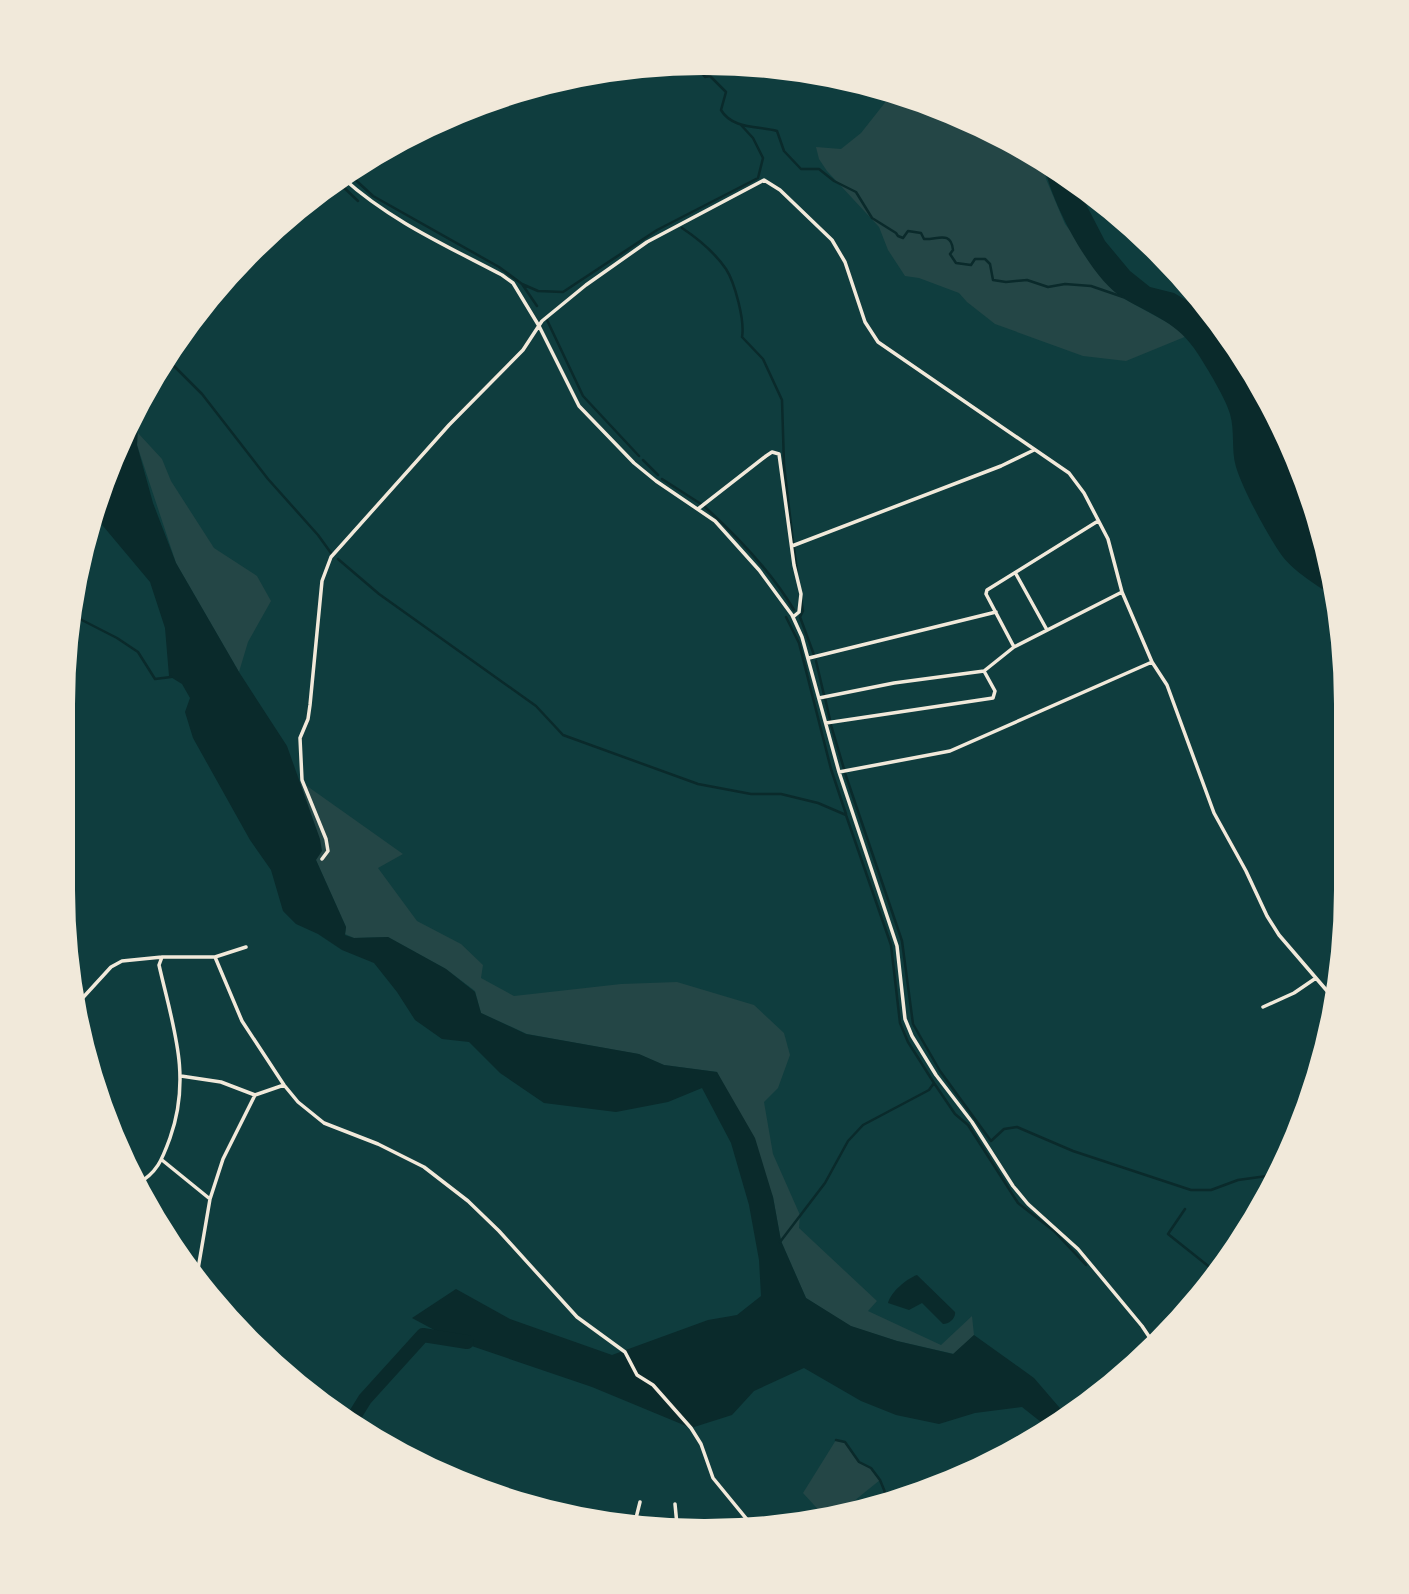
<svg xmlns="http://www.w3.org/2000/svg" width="1409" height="1594" viewBox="0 0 1409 1594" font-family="Commissioner,sans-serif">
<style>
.green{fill:#244646}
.water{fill:#0a2a2b}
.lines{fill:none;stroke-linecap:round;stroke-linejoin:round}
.stream{stroke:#0a2a2b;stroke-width:2.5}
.river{stroke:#0a2a2b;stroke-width:14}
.minor{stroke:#f1e9da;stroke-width:3.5}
</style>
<rect width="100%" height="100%" fill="#0f3d3e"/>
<path class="green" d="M 889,92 L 910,97 L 1025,149 L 1044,163 L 1046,179 L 1065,224 L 1121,297 L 1170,324 L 1187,336 L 1126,361 L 1083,356 L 995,324 L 967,302 L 959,293 L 919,278 L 905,276 L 888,250 L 879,227 L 827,171 L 819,159 L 816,147 L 841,149 L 861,133 L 891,95 Z
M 138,433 L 162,459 L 171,481 L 214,548 L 257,576 L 271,601 L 248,642 L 239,672 L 176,563 L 137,445 Z
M 300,781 L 403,854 L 378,868 L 417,921 L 461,944 L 483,965 L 481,978 L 514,996 L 621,984 L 677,982 L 754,1005 L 784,1033 L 790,1055 L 778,1088 L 764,1102 L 773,1154 L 800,1215 L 799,1228 L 877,1301 L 868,1311 L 941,1345 L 972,1316 L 974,1335 L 954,1354 L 897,1341 L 850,1326 L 806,1298 L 781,1241 L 773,1197 L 717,1072 L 664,1065 L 638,1054 L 527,1034 L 481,1013 L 475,991 L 446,969 L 388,937 L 354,938 L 345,934 L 346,927 L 316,860 Z
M 1280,1173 L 1213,1280 L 1141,1357 Z
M 836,1440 L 845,1442 L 859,1462 L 871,1468 L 880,1480 L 838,1514 L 825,1517 L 803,1493 Z"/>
<path class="water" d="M 1044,163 L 1076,185 L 1105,241 L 1130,271 L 1150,287 L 1174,293 L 1186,300 L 1195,307 L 1224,349 L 1219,330 L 1223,329 L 1235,349 L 1263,408 L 1282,427 L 1291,456 L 1298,468 L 1324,538 L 1333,595 C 1319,588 1293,570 1283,557 C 1269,538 1243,490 1236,467 C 1231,450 1235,431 1230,414 C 1226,399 1207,368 1198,354 C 1178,322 1153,316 1123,298 C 1091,279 1049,199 1044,163 Z
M 138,414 L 137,445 L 153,503 L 176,563 L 239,672 L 287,746 L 320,839 L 322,851 L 316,860 L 346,927 L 345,935 L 354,938 L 388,937 L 446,969 L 475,992 L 481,1013 L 526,1034 L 639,1054 L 664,1065 L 717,1072 L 755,1138 L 773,1197 L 781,1241 L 806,1298 L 851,1326 L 897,1341 L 953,1354 L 974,1335 L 1034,1378 L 1065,1414 L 1046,1426 L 1022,1407 L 975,1413 L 939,1424 L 896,1415 L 861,1401 L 804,1368 L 754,1391 L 732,1415 L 691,1428 L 592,1387 L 451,1339 L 412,1318 L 456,1289 L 510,1319 L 612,1355 L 708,1320 L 737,1315 L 761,1296 L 759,1260 L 749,1205 L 731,1143 L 702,1088 L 668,1102 L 616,1112 L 544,1103 L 500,1073 L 469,1042 L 442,1039 L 415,1020 L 397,992 L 374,963 L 342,950 L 318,934 L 296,924 L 283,911 L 271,870 L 250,840 L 193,738 L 185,712 L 190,698 L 182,684 L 169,676 L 165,628 L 150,582 L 98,520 Z
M 917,1275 L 955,1312 C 956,1318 949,1324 943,1324 L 922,1303 L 909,1310 L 888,1303 C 891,1292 906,1279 917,1275 Z"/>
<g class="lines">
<path class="stream" d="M 694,65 L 705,77 L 710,76 L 726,92 L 721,110 C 732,129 758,126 777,131 L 784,151 L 801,169 L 819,169 L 834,181 L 856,192 L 872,218 L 896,233 L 898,236 L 903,238 L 908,231 L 921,233 L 924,239 C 937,240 951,230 953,250 L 950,254 L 956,263 L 971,265 L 975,259 L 985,259 L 990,264 L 993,280 L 1006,282 L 1027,280 L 1048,287 L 1065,284 L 1091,286 L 1123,297
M 349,174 L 373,196 L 499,267 L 522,284 L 537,306
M 337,181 L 358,201
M 682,228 C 697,238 715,253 726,269 C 735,283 745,321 742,337 L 763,359 L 782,400 L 784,465 L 793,542
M 522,284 L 538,291 L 563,292 L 657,230 L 758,178 L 763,158 L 753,138 L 741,125
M 547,320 L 583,396 L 639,456
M 167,359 L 202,394 L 268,479 L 318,535 L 331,553
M 643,460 L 658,475
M 662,479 L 701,504
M 705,507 C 739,538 771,571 794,610
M 794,548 L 797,572
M 338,559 L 379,594 L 536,706 L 563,735 L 698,784 L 751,794 L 781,794 L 818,803 L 846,815 L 891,945 L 900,1023 L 908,1042 L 934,1083 L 929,1090 L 863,1125 L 848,1141 L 825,1183 L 780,1242
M 801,599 L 803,611 L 800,617 L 814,655
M 74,616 L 117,638 L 138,652 L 155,679 L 171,677
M 786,617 L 799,643 L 831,769 L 846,814
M 816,661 L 824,695
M 825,698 L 830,720
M 831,725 L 844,769
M 845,773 L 902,941 L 913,1024 L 940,1071 L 991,1141 L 1004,1129 L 1017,1127 L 1073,1151 L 1191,1190 L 1211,1190 L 1238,1180 L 1267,1176 L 1277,1177
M 934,1083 L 955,1114 L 968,1125 L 1018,1203 L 1054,1231 L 1086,1265
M 1185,1209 L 1168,1234 L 1217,1273
M 836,1440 L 845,1442 L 859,1462 L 871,1468 L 880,1480 L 889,1502"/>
<path class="river" d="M 352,1420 L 365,1399 L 423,1335 L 467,1342"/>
<path class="minor" d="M 343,178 C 389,220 447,246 502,275 L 513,283 L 539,326 L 579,406 L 634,463 L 656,481 L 715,521 L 759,570 L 792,615 L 802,637 L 839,772 L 897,946 L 905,1019 L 912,1036 L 936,1075 L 972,1122 L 1013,1186 L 1028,1204 L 1078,1249 L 1142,1326 L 1154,1344
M 698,509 L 766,456 L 772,452 L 779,454 L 794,565 L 801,594 L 799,612 L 793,617
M 792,546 L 1001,466 L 1034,450
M 1016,574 L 1047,630
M 1014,647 L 986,594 L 987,590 L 1098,521
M 809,658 L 996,612
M 819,698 L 894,683 L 984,671 L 1014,647 L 1122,592
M 826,723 L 993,698 L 995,691 L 984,671
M 839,772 L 950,751 L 1152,662
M 322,859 L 328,851 L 326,839 L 302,780 L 300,738 L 308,719 L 310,705 L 322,581 L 331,557 L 449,425 L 523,350 L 542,321 L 586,285 L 647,242 L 764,180 L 780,190 L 832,240 L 845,262 L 865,322 L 878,342 L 1069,473 L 1084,493 L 1108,539 L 1122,592 L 1152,662 L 1167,685 L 1214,813 L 1246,871 L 1267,916 L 1279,935 L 1334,999
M 215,957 L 242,1021 L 284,1085 L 298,1102 L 324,1123 L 378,1144 L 424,1167 L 468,1201 L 499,1231 L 577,1317 L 625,1352 L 637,1375 L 653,1385 L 691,1428 L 701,1444 L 713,1478 L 754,1528
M 78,1003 L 111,967 L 122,961 L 162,957 L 215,957 L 246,947
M 1263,1007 L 1294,993 L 1316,978
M 181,1076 L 221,1082 L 255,1095
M 162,1160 L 210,1199
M 137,1184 C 157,1173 162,1160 170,1138 C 192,1076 173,1027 159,965 L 162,957
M 197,1275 L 210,1199 L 223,1159 L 255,1095 L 284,1085
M 675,1504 L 677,1525
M 635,1522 L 640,1502"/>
</g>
<path d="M0 0H1409V1594H0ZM704 75H705A629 629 0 0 1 1334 704V890A629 629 0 0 1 705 1519H704A629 629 0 0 1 75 890V704A629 629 0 0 1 704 75Z" fill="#f1e9da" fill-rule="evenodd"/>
</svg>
